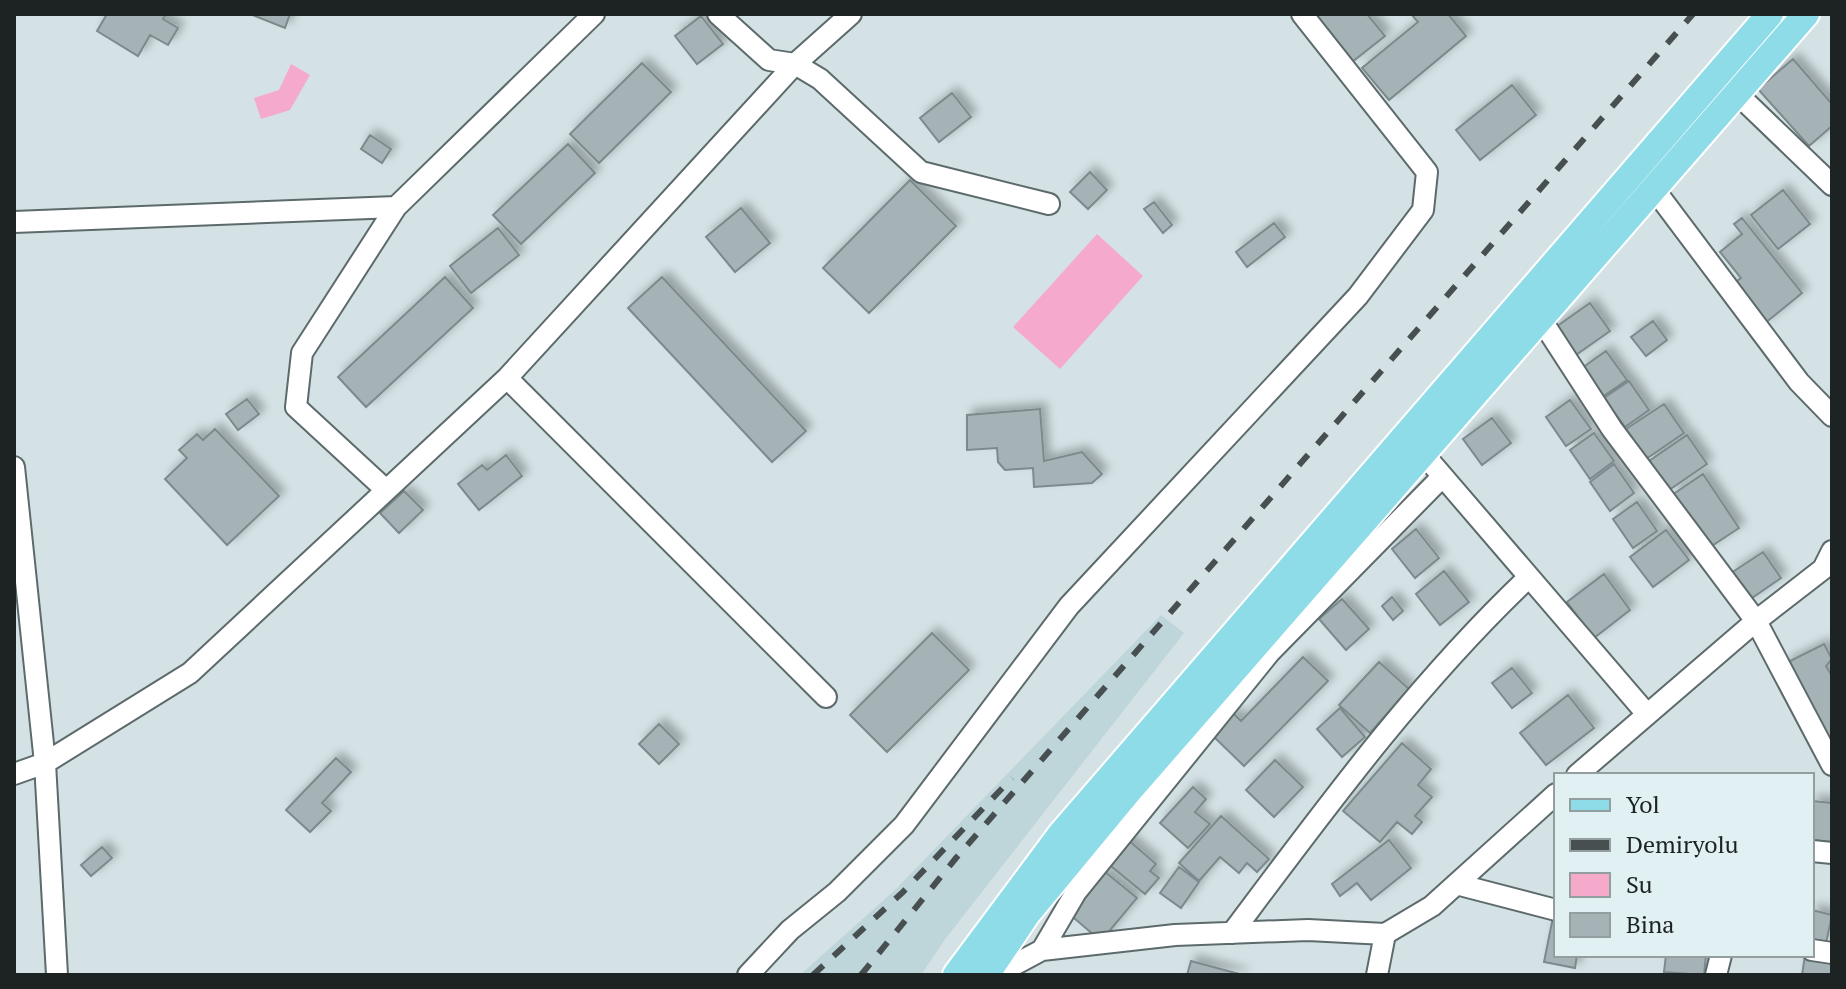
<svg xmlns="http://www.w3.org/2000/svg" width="1846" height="989" viewBox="0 0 1846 989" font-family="'PT Serif',serif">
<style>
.built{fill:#bed5d9}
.water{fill:#f5aacc}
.building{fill:#a6b3b6;stroke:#7d8a8d;stroke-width:2;filter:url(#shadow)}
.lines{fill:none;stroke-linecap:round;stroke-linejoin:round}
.minor-casing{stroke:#5d6a6c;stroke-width:24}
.major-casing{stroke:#fff;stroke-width:30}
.minor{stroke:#fff;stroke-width:20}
.major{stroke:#8fdce9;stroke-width:26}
.rail{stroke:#484f51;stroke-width:6;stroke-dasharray:14 14;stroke-linecap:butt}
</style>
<defs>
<filter id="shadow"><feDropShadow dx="6" dy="-6" stdDeviation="4" flood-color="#0004"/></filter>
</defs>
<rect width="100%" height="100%" fill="#d4e2e5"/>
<path class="built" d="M 1161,615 L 1184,633 L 946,938 L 921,975 L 800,975 L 896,889 Z"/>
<path class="water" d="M 291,64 L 310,75 L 290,110 L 261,119 L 254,98 L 279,90 Z
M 1097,234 L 1143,276 L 1060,369 L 1013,327 Z"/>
<path class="building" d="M 107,14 L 166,14 L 163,19 L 178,28 L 168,45 L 150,35 L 138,56 L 97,31 Z
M 250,14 L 290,14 L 285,28 Z
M 1314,14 L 1367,14 L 1385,36 L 1352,62 Z
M 1411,14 L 1448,14 L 1466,36 L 1389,100 L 1362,68 L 1418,22 Z
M 701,16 L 723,44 L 697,64 L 675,36 Z
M 1793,59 L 1832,104 L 1832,126 L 1809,146 L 1758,89 Z
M 642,63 L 671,92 L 599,163 L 570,134 Z
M 1512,85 L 1536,115 L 1480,160 L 1456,130 Z
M 952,93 L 971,117 L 939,142 L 920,118 Z
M 370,135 L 391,149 L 382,163 L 361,149 Z
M 568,144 L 595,173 L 521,244 L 493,215 Z
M 1090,172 L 1107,190 L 1088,209 L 1070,192 Z
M 910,180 L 956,226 L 869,313 L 823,268 Z
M 1783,190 L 1810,224 L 1778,249 L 1751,215 Z
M 1154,202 L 1172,225 L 1163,233 L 1144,209 Z
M 741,208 L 770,243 L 735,272 L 706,237 Z
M 1742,218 L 1802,293 L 1764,324 L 1733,284 L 1741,278 L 1720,252 L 1742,234 L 1734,224 Z
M 1274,223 L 1285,237 L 1247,267 L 1236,252 Z
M 498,228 L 519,255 L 471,293 L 450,266 Z
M 445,277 L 473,308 L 366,407 L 338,377 Z
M 662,277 L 806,431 L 772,462 L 628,308 Z
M 1590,303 L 1610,331 L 1573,357 L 1553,329 Z
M 1653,321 L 1667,340 L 1646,356 L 1631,337 Z
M 1606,351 L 1627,380 L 1602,397 L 1582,368 Z
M 1629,381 L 1649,410 L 1625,427 L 1604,398 Z
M 247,399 L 259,414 L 238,430 L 226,414 Z
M 1570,400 L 1591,429 L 1566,446 L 1546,417 Z
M 1664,404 L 1684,433 L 1646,459 L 1626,429 Z
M 1040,409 L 1044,461 L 1082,452 L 1102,474 L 1092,483 L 1034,487 L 1033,468 L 1005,470 L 998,462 L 997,448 L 967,450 L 967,415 Z
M 1492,418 L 1511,443 L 1482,465 L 1463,439 Z
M 215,429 L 279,496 L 227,545 L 165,479 L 187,458 L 179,450 L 197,434 L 203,440 Z
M 1594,433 L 1614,461 L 1590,479 L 1570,450 Z
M 1687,435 L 1707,464 L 1669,490 L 1649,461 Z
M 506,455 L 522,476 L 479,510 L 458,484 L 482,465 L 487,470 Z
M 1614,464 L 1634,493 L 1610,511 L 1590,482 Z
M 1703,474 L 1739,528 L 1707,549 L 1672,495 Z
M 404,491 L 423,510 L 399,533 L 380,513 Z
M 1637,502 L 1657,531 L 1633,548 L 1613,519 Z
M 1416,529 L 1439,558 L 1415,578 L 1392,549 Z
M 1666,530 L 1689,560 L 1653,587 L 1630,557 Z
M 1763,552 L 1781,578 L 1749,600 L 1731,573 Z
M 1444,571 L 1469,602 L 1440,625 L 1416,594 Z
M 1604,574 L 1630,610 L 1594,638 L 1567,602 Z
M 1392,597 L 1403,611 L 1393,620 L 1382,606 Z
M 1342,599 L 1369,629 L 1346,650 L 1319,619 Z
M 932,633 L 969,670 L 887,752 L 850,715 Z
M 1824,644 L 1832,659 L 1826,666 L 1832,676 L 1832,747 L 1784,664 Z
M 1303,657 L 1328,681 L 1244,766 L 1212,735 L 1233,713 L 1241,721 Z
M 1379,662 L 1409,689 L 1370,733 L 1339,705 Z
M 1512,668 L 1532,693 L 1512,708 L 1492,683 Z
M 1568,695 L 1594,728 L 1546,765 L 1520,733 Z
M 1340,708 L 1365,737 L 1342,757 L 1317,729 Z
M 659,724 L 679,744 L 659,764 L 639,744 Z
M 1402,743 L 1431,769 L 1418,785 L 1432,797 L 1415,816 L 1422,822 L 1412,834 L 1397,822 L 1380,842 L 1343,811 Z
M 336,758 L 351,772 L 322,803 L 331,811 L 310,832 L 286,810 Z
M 1275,760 L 1303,787 L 1274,817 L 1246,790 Z
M 1193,787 L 1206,799 L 1195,812 L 1210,824 L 1188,848 L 1160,823 Z
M 1812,801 L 1832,803 L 1832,842 L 1812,840 Z
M 1221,816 L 1269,859 L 1257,872 L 1247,863 L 1239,873 L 1220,857 L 1199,881 L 1179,863 Z
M 1126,838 L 1156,864 L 1150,871 L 1159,878 L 1145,894 L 1106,862 Z
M 1389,840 L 1411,868 L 1371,900 L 1357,883 L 1340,896 L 1332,884 Z
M 102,847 L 112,858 L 91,876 L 81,865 Z
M 1179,867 L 1199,882 L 1181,908 L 1160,893 Z
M 1104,871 L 1137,898 L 1101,941 L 1068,913 Z
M 1812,910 L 1832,915 L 1826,943 L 1812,940 Z
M 1552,922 L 1556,923 L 1556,955 L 1577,955 L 1575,968 L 1544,962 Z
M 1666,955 L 1706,955 L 1704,975 L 1664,972 Z
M 1805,955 L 1832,958 L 1832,975 L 1802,975 Z
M 1191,961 L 1243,975 L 1187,975 Z"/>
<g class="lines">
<defs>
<path id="minor" d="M 718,14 L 769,60 L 795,64 L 820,79 L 921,172 L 1049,204
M 1728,85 L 1832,185
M 1645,177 L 1799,382 L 1832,416
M 14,222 L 396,207
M 1533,307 L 1612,429 L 1756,621 L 1832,765
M 507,378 L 826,697
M 1415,444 L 1646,713
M 14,467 L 45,763 L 57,975
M 386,490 L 296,407 L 302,353 L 396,207 L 594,14
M 14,774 L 45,763 L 190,673 L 507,378 L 795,64 L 851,14
M 1577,775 L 1756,621 L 1823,569 L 1832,551
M 1812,851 L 1832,853
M 1456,884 L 1556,910
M 1232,933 C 1325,809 1416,684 1529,577
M 1042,950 L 1076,892 L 1270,652 L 1442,477
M 1812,950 L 1832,953
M 748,975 L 790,930 L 837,892 L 904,825 L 1069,606 L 1358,296 L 1423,210 L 1427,172 L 1302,14
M 995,975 L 1042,950 L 1175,935 L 1308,930 L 1385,934 L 1432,906 L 1556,794
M 1377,975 L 1385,934
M 1716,975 L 1721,955"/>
<path id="major" d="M 956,975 L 1061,834 L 1770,14
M 986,975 L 1027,914 L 1128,792 L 1806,14"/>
</defs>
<use href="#minor" class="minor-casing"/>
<use href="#major" class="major-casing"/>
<use href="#minor" class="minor"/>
<use href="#major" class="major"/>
<path class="rail" d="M 813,975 L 903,892 L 1012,778
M 861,975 L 956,858 L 1693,14"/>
</g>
<rect width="1846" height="989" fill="none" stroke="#1d2223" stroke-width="32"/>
<rect x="1554" y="773" width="260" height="184" fill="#e1f0f3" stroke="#939ea0" stroke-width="2"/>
<rect x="1570" y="799" width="40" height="12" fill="#8fdce9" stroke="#939ea0" stroke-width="2"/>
<text x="1626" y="813" font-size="24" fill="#1d2223">Yol</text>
<rect x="1570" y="839" width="40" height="12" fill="#484f51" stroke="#939ea0" stroke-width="2"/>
<text x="1626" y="853" font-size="24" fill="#1d2223">Demiryolu</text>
<rect x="1570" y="873" width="40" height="24" fill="#f5aacc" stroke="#939ea0" stroke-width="2"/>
<text x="1626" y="893" font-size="24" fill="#1d2223">Su</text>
<rect x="1570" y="913" width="40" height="24" fill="#a6b3b6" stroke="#939ea0" stroke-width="2"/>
<text x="1626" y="933" font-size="24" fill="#1d2223">Bina</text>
</svg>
